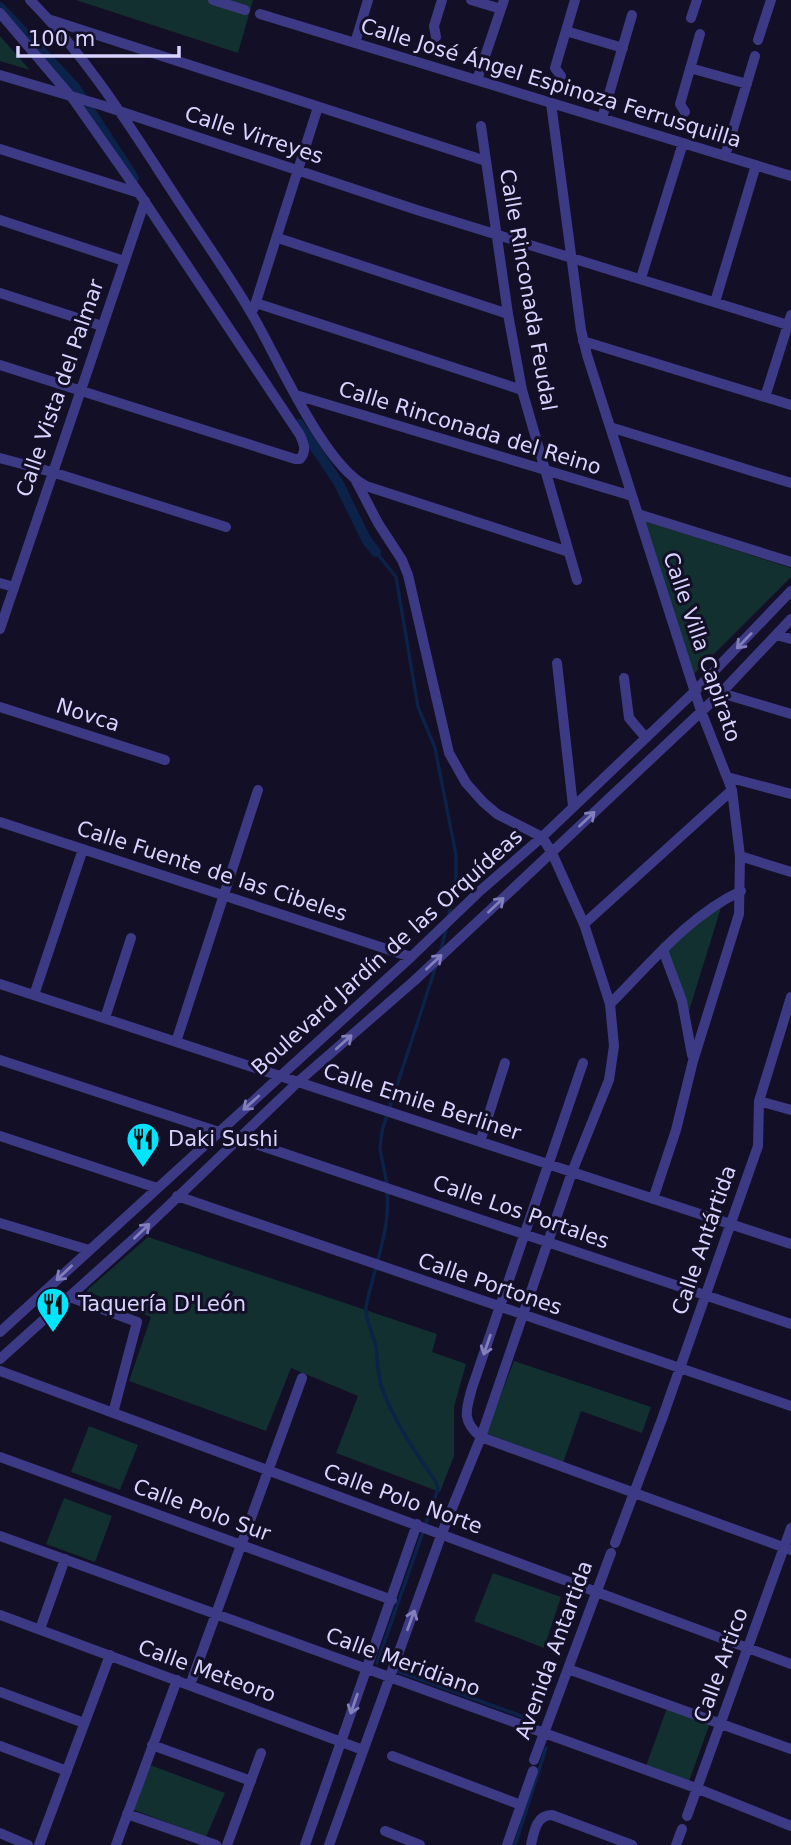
<svg xmlns="http://www.w3.org/2000/svg" width="791" height="1845" viewBox="0 0 791 1845" font-family="'DejaVu Sans',sans-serif">
<style>
.green{fill:#12302f}
.lines{fill:none;stroke-linecap:round;stroke-linejoin:round}
.stream{stroke:#0c2248;stroke-width:3.5}
.canal{stroke:#0c2248;stroke-width:10}
.minor{stroke:#3d3a85;stroke-width:10}
.oneway{stroke:#837fbc}
.labels{text-anchor:middle;dominant-baseline:central;stroke-width:6;stroke-linejoin:round;paint-order:stroke}
.street-label{font-size:21px;fill:#d9d4ff;stroke:#130f26}
.poi-label{font-size:21px;fill:#d9d4ff;stroke:#130f26;text-anchor:start}
</style>
<rect width="100%" height="100%" fill="#130f26"/>
<path class="green" d="M 76,0 L 253,0 L 238,53 Z
M 0,36 L 30,70 L 0,61 Z
M 641,520 L 791,568 L 791,577 L 693,675 Z
M 723,901 L 684,1027 L 677,986 L 660,944 Z
M 148,1237 L 437,1334 L 432,1352 L 466,1364 L 454,1407 L 454,1456 L 440,1492 L 336,1453 L 358,1396 L 291,1368 L 266,1431 L 129,1381 L 151,1317 L 86,1291 Z
M 514,1361 L 651,1407 L 642,1433 L 581,1411 L 563,1463 L 486,1433 Z
M 89,1426 L 138,1445 L 120,1490 L 71,1472 Z
M 64,1498 L 112,1516 L 95,1562 L 46,1544 Z
M 493,1573 L 561,1597 L 544,1648 L 474,1621 Z
M 667,1708 L 710,1723 L 689,1781 L 646,1766 Z
M 150,1765 L 225,1793 L 206,1837 L 134,1810 Z"/>
<g class="lines">
<path class="stream" d="M 376,552 L 396,577 L 418,707 L 435,748 L 456,855 L 456,878 L 449,915
M 440,953 L 447,926
M 387,1184 L 380,1149 L 382,1131 L 437,963
M 377,1663 L 438,1489 L 436,1482 C 415,1452 393,1420 381,1385 C 377,1371 378,1357 375,1343 C 372,1332 365,1318 366,1307 C 373,1270 391,1230 387,1192
M 397,1671 L 535,1721
M 515,1845 L 546,1748"/>
<path class="canal" d="M 0,7 L 75,87 L 134,178
M 299,424 L 338,482 L 367,541 L 376,552"/>
<path class="minor" d="M 30,0 C 86,56 129,125 172,191 C 199,233 228,273 253,316 C 278,359 324,465 366,486 L 569,552
M 213,0 L 245,10
M 471,0 L 501,9
M 0,13 L 73,99 L 139,193 L 300,435 C 304,444 307,451 300,459 L 295,459 L 0,365
M 260,14 L 791,176
M 691,18 L 697,0
M 51,20 L 486,161
M 566,31 L 623,48
M 436,37 L 434,26 L 442,0
M 758,40 L 771,0
M 355,43 L 368,0
M 690,68 L 747,84
M 0,75 L 101,105 L 417,210 L 791,326
M 561,76 L 555,68 L 575,0
M 477,80 L 504,0
M 551,103 L 581,330 L 587,355 L 701,711 L 732,790 L 740,856 L 739,914 L 693,1061 L 676,1130 L 653,1199
M 685,112 L 680,104 L 700,34
M 602,118 L 632,15
M 481,126 L 508,314 L 522,390 L 577,580
M 0,149 L 139,193
M 725,156 L 755,56
M 0,220 L 124,261
M 278,238 L 508,314
M 641,278 L 683,143
M 0,293 L 102,326
M 715,302 L 756,165
M 256,303 L 522,390
M 254,308 L 318,107
M 583,341 L 791,405
M 296,395 L 632,496
M 765,397 L 791,315
M 610,427 L 791,483
M 0,458 L 52,472 L 226,527
M 638,514 L 791,562
M 0,583 L 14,587
M 0,629 L 145,201
M 776,635 L 791,639
M 557,663 L 573,806
M 624,678 L 629,718 L 646,738
M 721,693 L 791,714
M 0,707 L 165,760
M 727,777 L 791,794
M 0,822 L 411,957
M 740,856 L 791,872
M 584,924 L 732,790
M 663,950 L 682,1001 L 692,1055
M 0,984 L 791,1244
M 34,995 L 83,849
M 610,1004 C 650,964 688,916 741,891
M 105,1018 L 131,938
M 176,1042 L 258,790
M 0,1060 L 219,1132
M 583,1063 L 472,1388 C 466,1410 461,1421 481,1437 L 791,1550
M 759,1101 L 791,1110
M 0,1136 L 157,1188
M 238,1138 L 791,1324
M 480,1142 L 505,1063
M 177,1196 L 791,1406
M 0,1223 L 89,1250
M 70,1297 L 137,1322 L 113,1413
M 0,1332 L 411,957 L 481,890 L 542,837 L 695,691 L 791,591
M 0,1359 L 139,1234 L 299,1081 L 414,981 L 517,885 L 721,693 L 791,619
M 0,1371 L 791,1664
M 0,1457 L 392,1600
M 0,1536 L 696,1788 L 791,1826
M 615,1543 L 662,1419 L 758,1146 L 759,1101 L 791,997
M 0,1615 L 363,1750
M 40,1629 L 65,1559
M 568,1669 L 791,1749
M 190,1685 L 302,1378
M 0,1692 L 84,1723
M 152,1745 L 251,1781
M 0,1746 L 67,1771
M 392,1756 L 521,1805
M 534,1760 L 611,1553
M 127,1814 L 216,1845
M 687,1816 L 791,1528
M 385,1831 L 420,1845
M 0,1833 L 28,1845
M 39,1845 L 110,1655
M 116,1845 L 177,1680
M 227,1845 L 261,1753
M 305,1845 L 417,1524
M 329,1845 L 442,1533 L 481,1437 L 572,1172 L 609,1080 L 614,1046 L 610,1004 L 600,973 L 584,924 L 552,853 L 542,837 L 497,814 L 483,802 L 466,783 L 449,753 L 408,575 L 402,560 L 378,523 L 356,481
M 507,1845 L 533,1771
M 531,1845 C 534,1832 536,1815 552,1815 L 632,1845
M 676,1845 L 682,1829"/>
</g>
<defs><path id="oneway-shaft" d="M-6 0H5M1.5-3L5.5 0L1.5 3" fill="none" stroke-width="1.6" stroke-linecap="round" stroke-linejoin="round" transform="scale(1.75)"/></defs>
<g class="oneway">
<use href="#oneway-shaft" transform="translate(744 641) rotate(134)"/>
<use href="#oneway-shaft" transform="translate(587 819) rotate(-43)"/>
<use href="#oneway-shaft" transform="translate(496 905) rotate(-43)"/>
<use href="#oneway-shaft" transform="translate(434 962) rotate(-43)"/>
<use href="#oneway-shaft" transform="translate(344 1042) rotate(-42)"/>
<use href="#oneway-shaft" transform="translate(251 1103) rotate(138)"/>
<use href="#oneway-shaft" transform="translate(142 1231) rotate(-44)"/>
<use href="#oneway-shaft" transform="translate(64 1273) rotate(137)"/>
<use href="#oneway-shaft" transform="translate(487 1345) rotate(109)"/>
<use href="#oneway-shaft" transform="translate(411 1620) rotate(-70)"/>
<use href="#oneway-shaft" transform="translate(354 1704) rotate(109)"/>
</g>
<defs>
<symbol id="restaurant-pin" viewBox="-11 -11 22 30"><path d="M0 17L-7.5 6A9.5 9.5 0 1 1 7.5 6Z" fill="#00e5ff" stroke="#130f26"/><path d="M-5-6h1v4h1v-4h1v4h1v-4h1v5L-1.5 .5V6h-2V.5L-5-1ZM5-6V6H3V1.5H1.5Q1.5-4 5-6Z" fill="#111"/></symbol>
</defs>
<g fill-rule="evenodd">
<use href="#restaurant-pin" x="124" y="1120" width="38" height="52"/>
<use href="#restaurant-pin" x="34" y="1285" width="38" height="52"/>
</g>
<g class="labels">
<g class="street-label">
<text transform="translate(551 83) rotate(17)">Calle José Ángel Espinoza Ferrusquilla</text>
<text transform="translate(254 135) rotate(18)">Calle Virreyes</text>
<text transform="translate(528 290) rotate(80)">Calle Rinconada Feudal</text>
<text transform="translate(60 388) rotate(-71)">Calle Vista del Palmar</text>
<text transform="translate(470 428) rotate(17)">Calle Rinconada del Reino</text>
<text transform="translate(702 647) rotate(71)">Calle Villa Capirato</text>
<text transform="translate(88 715) rotate(18)">Novca</text>
<text transform="translate(212 871) rotate(18)">Calle Fuente de las Cibeles</text>
<text transform="translate(387 952) rotate(-42)">Boulevard Jardín de las Orquídeas</text>
<text transform="translate(422 1102) rotate(18)">Calle Emile Berliner</text>
<text transform="translate(521 1212) rotate(19)">Calle Los Portales</text>
<text transform="translate(704 1240) rotate(-71)">Calle Antártida</text>
<text transform="translate(490 1284) rotate(19)">Calle Portones</text>
<text transform="translate(403 1499) rotate(20)">Calle Polo Norte</text>
<text transform="translate(202 1510) rotate(20)">Calle Polo Sur</text>
<text transform="translate(554 1650) rotate(-70)">Avenida Antartida</text>
<text transform="translate(403 1662) rotate(20)">Calle Meridiano</text>
<text transform="translate(721 1665) rotate(-70)">Calle Artico</text>
<text transform="translate(207 1671) rotate(20)">Calle Meteoro</text>
</g>
<g class="poi-label">
<text x="168" y="1139">Daki Sushi</text>
<text x="78" y="1304">Taquería D'León</text>
</g>
</g>
<path d="M18 46v10h161v-10" fill="none" stroke="#d9d4ff" stroke-width="3.5"/>
<text x="28" y="46" font-size="21" fill="#d9d4ff" stroke="#130f26" stroke-width="5" paint-order="stroke">100 m</text>
</svg>
